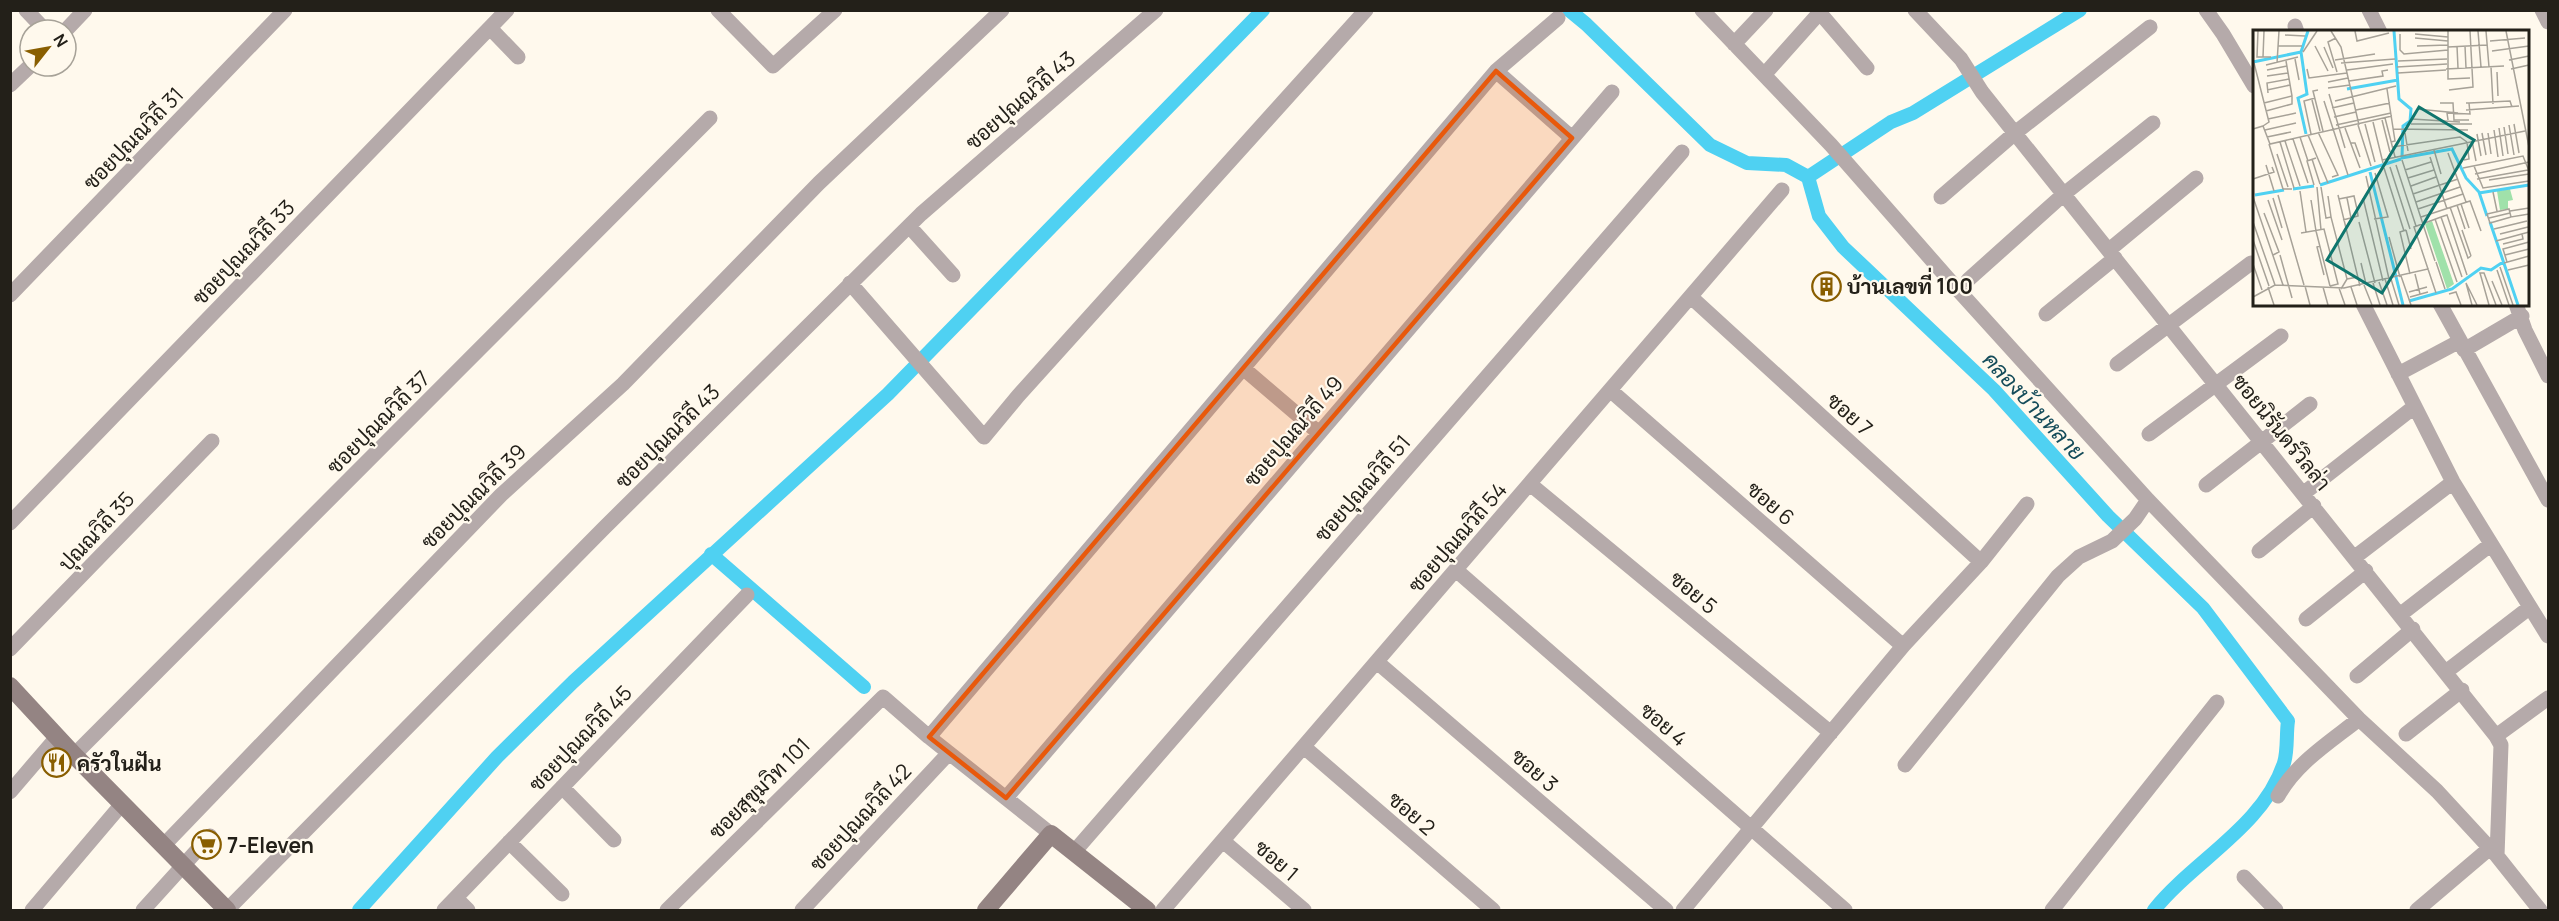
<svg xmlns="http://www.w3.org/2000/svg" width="2559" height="921" viewBox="0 0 2559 921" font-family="Manrope,Sarabun,sans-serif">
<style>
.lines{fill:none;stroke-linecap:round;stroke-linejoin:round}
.canal{stroke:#4fd1f2;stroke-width:14}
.street{stroke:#b5aaaa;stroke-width:15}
.secondary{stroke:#948483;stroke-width:18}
.marked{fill:#e8590c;fill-opacity:0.2;stroke:#e8590c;stroke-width:4.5;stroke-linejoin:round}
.labels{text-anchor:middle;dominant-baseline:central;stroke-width:4.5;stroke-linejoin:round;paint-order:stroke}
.street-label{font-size:21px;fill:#232019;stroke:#fff9ed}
.poi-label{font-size:21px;font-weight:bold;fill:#232019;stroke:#fff9ed;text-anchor:start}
.water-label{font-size:22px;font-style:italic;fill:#154c5a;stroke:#fff9ed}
.inset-river{fill:none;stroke:#4fd1f2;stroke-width:3}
.inset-road{fill:none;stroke:#a7a298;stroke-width:1.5}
.view{fill:#0f766e;fill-opacity:0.15;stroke:#0f766e;stroke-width:3}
.inset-edge{fill:none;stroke:#232019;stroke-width:3}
</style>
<rect width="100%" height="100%" fill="#fff9ed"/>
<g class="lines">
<path class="canal" d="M 1569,10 L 1586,24 L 1710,145 L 1747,163 L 1786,165 L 1808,177
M 2080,10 L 1913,113 L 1891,122 L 1808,177 L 1819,216 L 1843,247 L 1994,390 L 2108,516 L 2203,608 L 2288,721 C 2286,734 2288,750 2284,763 C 2263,827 2194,860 2154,910
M 711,554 L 864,687
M 359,910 L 497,757 L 573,682 L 888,394 L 1263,10"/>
<path class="street" d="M 26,10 L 45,30
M 718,10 L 773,66 L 835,10
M 1702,10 L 1831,145 L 1959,291 L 2148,500 L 2359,719 L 2437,791 L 2497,856 L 2540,910
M 1915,10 L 1961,59 L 1982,92 L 2496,736 L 2501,745 L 2497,856
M 2206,10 L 2223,34 L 2254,86
M 2369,10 L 2380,32
M 2542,10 L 2548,22
M 1820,13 L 1867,68
M 2295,26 L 2297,32
M 490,28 L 518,57
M 66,30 L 85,10
M 1734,44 L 1766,10
M 1496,71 L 1572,138
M 1764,75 L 1822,10
M 10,85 L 30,66
M 1941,197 L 2015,133 L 2150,27
M 909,226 L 953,275
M 2109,250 L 2196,178
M 1968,280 L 2064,194 L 2153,123
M 850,283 L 984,437 L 1018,396 L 1366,10
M 10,295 L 285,10
M 1691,297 L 1981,562
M 2363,304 L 2453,482 L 2548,636
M 2440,304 L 2548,500
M 2516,304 L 2525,330 L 2548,376
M 2046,314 L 2115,258
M 2464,350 L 2522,316
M 2117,364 L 2251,263
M 1243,368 L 1319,433
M 2398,374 L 2460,341
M 1610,390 L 1903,646
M 2149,434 L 2281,336
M 1530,484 L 1831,733
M 2206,485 L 2310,404
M 2304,493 L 2414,407
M 10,523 L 507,10
M 2259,551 L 2314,506
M 2355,557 L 2453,482
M 1456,570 L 1845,910
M 2401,614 L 2490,545
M 2306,619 L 2366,571
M 10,649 L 212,441
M 1377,662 L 1666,910
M 2447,671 L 2529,608
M 2357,676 L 2413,629
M 2406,734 L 2462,690
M 2496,736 L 2548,698
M 929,737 L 1496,71 L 1558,18
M 1304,747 L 1493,910
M 74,755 L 710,118
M 1905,765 L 2058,576 L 2079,557 L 2112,541 L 2135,519 L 2148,500
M 562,787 L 614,840
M 10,792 L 57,737
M 2278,796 C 2296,763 2330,742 2359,719
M 1006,798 L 1612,92
M 1223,841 L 1304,910
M 509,842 L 562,894
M 163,846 L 501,495 L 623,384 L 819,183 L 1002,10
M 1074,852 L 1682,152
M 2244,877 L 2276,910
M 456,898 L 468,910
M 32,910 L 122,804
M 143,910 L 210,836
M 227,910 L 604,528 L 921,214 L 1156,10
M 444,910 L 747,595
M 667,910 L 883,697 L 929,737 L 1051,834
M 802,910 L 949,753
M 1163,910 L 1782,190
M 1683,910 L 1903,646 L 1981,562 L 2027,504
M 2052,910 L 2217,702
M 2417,910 L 2490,848"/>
<path class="secondary" d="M 10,686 L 74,755 L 227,910
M 986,910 L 1051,834 L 1147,910"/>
</g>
<path class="marked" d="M 1496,71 L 1572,138 L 1006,798 L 929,737 Z"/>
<defs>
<symbol id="building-ring" viewBox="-11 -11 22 22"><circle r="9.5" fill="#fff9ed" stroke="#895e00" stroke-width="1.5"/><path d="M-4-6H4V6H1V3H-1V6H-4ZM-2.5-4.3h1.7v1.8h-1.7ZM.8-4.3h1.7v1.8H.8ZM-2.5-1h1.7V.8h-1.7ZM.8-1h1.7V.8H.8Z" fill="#895e00"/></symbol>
<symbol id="restaurant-ring" viewBox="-11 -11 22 22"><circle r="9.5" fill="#fff9ed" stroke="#895e00" stroke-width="1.5"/><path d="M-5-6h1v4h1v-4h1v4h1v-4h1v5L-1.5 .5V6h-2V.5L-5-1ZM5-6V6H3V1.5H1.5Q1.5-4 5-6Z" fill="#895e00"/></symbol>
<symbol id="supermarket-ring" viewBox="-11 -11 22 22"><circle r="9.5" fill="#fff9ed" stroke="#895e00" stroke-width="1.5"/><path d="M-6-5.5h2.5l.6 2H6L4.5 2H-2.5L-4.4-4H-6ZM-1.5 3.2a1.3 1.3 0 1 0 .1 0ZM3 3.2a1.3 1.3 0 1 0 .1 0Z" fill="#895e00"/></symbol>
</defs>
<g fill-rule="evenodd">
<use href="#building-ring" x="1810" y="270" width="33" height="33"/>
<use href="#restaurant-ring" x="40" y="746" width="33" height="33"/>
<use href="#supermarket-ring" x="190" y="828" width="33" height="33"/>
</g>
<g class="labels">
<g class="street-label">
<text transform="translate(1020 100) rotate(-41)">ซอยปุณณวิถี 43</text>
<text transform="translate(133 138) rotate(-46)">ซอยปุณณวิถี 31</text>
<text transform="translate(243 252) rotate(-46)">ซอยปุณณวิถี 33</text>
<text transform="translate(1850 414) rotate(42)">ซอย 7</text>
<text transform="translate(378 422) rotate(-45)">ซอยปุณณวิถี 37</text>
<text transform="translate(1293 431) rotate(-49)">ซอยปุณณวิถี 49</text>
<text transform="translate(2282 432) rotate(51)">ซอยนิรันดร์วิลล่า</text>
<text transform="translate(667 436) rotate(-45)">ซอยปุณณวิถี 43</text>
<text transform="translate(1362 488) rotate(-49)">ซอยปุณณวิถี 51</text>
<text transform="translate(473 496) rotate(-45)">ซอยปุณณวิถี 39</text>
<text transform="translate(1771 503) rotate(41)">ซอย 6</text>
<text transform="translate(96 531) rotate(-47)">ปุณณวิถี 35</text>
<text transform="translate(1457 537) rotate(-49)">ซอยปุณณวิถี 54</text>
<text transform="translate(1694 592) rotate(40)">ซอย 5</text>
<text transform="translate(1664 724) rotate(41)">ซอย 4</text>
<text transform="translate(580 738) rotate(-46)">ซอยปุณณวิถี 45</text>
<text transform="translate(1535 770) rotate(41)">ซอย 3</text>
<text transform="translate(759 788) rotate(-45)">ซอยสุขุมวิท 101</text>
<text transform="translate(1412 813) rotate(41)">ซอย 2</text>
<text transform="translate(860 817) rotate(-47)">ซอยปุณณวิถี 42</text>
<text transform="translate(1277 860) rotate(41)">ซอย 1</text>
</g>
<g class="poi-label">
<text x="1847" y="286">บ้านเลขที่ 100</text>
<text x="77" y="763">ครัวในฝัน</text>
<text x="227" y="845">7-Eleven</text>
</g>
<g class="water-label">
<text transform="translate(2034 406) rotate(47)">คลองบ้านหลาย</text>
</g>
</g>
<g transform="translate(2253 30)">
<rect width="276" height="276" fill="#fff9ed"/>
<path d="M 257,159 L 260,170 L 255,171 L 255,179 L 247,180 L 244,161 ZM 179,191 L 201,254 L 194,259 L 172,194 Z" fill="#a0e1aa"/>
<path class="inset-river" d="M 141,1 L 146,69 L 158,79 L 157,91 L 150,96 L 149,128 L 199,119 L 213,148 L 226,162 L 234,186M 0,32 L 48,22M 94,59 L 145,50M 53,104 L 45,68 L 54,64 L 48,22 L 55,1M 117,142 L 150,275M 67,155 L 148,129M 40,159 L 61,156M 226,163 L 276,155M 2,165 L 31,160M 237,192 L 265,275M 156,271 L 199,259 L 228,238 L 238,240 L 250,232"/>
<path class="inset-road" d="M 5,1 L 4,27 L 18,27M 78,1 L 88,17 L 106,95M 102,1 L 104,11 L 136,3M 195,1 L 195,49 L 217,48M 225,1 L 228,37M 233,1 L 236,37M 253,1 L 276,117M 147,4 L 147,20 L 151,24 L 195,20M 162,4 L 195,7M 32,5 L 52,6M 83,8 L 75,12 L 84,42M 162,8 L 195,11M 237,11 L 272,8M 25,16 L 49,16M 62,16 L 75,41M 164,16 L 195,15M 204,16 L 205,38M 212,16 L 213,38M 71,17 L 80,38M 195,17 L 234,15M 239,21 L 276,16M 50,22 L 64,1M 10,27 L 11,1M 42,29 L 46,50M 82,30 L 122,24M 256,30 L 276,26M 145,31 L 194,29M 1,33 L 16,92 L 10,96M 24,33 L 26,1M 88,33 L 142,29M 13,35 L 45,27M 144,37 L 194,34M 238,37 L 240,74M 54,39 L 56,48 L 94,43M 193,39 L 251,36M 258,39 L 276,35M 14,40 L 34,36M 94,40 L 140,34M 244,42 L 245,66M 145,43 L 193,40M 14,46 L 35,43M 96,51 L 130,46 L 129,41 L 135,40M 75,52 L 95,48M 75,58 L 97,55M 134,59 L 142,111 L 138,112M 14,60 L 37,55M 65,60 L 60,61 L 70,101M 196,60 L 220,57 L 217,1M 15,63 L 14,53 L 36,49M 76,64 L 92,118M 59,70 L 67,101M 71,71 L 95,145M 82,71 L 143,56M 11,73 L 39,66 L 33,31M 187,73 L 200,73 L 201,90 L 216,90M 216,73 L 257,71 L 259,77M 79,78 L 101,73M 164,79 L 205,83M 103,80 L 137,73M 213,80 L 266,76M 13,81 L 39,74 L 39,66M 81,87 L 103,82M 132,88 L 142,127M 15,89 L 43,83M 159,89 L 207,92M 129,90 L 137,122M 195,90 L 194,83 L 217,84 L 216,73 L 213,73M 120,92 L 130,133M 112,94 L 122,132M 158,94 L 219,94M 261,94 L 266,123M 83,95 L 138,83M 105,95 L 118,136M 256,95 L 261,125M 251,97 L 255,124M 92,98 L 107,138M 246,98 L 250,126M 0,99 L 10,96 L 17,114 L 139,86M 140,99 L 215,100M 12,100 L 43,93M 241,100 L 245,127M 65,102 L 85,145 L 79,147M 152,103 L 155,121M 229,103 L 233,125M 235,103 L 238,124M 58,104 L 51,71 L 62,68M 224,104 L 228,126M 55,105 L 75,153M 14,107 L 38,102M 47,107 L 55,131M 40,109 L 55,153M 32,111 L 47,156M 219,111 L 223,131M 27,112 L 41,158M 98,113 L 102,113 L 107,127M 16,114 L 30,159 L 39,159M 139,117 L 207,107 L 214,112M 181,120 L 188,144M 195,123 L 213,172M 24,124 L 35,157M 177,127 L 194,179M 59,129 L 67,154M 129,130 L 272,101M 149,130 L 182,231M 211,130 L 216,129 L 214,112M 13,135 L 21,161M 143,135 L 163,196M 221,136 L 230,158 L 276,151M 137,137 L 157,199M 131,138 L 151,201M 210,138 L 270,126 L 276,141M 152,140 L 178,132M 222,144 L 276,132M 113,146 L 136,249M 155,148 L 181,140M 0,149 L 21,142 L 19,137M 224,149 L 275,140M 236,150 L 276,144M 61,155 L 54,131 L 63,128M 158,156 L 183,147M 64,157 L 68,200M 68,157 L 73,188 L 78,187 L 94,249M 47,161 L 53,202M 240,162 L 244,181M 160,164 L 205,149M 25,165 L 51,255M 85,165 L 107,256M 75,166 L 78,187M 0,167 L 30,255M 20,168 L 29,198M 94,168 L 98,188M 110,168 L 130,251M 86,169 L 101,166 L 104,179 L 105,186 L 90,190M 15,170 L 29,210M 58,170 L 63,201M 163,172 L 207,157M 208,174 L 216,198M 204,175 L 212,199M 197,177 L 215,228 L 218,226M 165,179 L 210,164M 257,181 L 276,178M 11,183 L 26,222 L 20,225M 168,187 L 217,171 L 228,201M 188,187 L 194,185 L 214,245M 188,187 L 209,247M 258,187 L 237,193 L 234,184 L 256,179 L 258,187 L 276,184M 236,188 L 257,183M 121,189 L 135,187 L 122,143M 182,189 L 204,252M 0,192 L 22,255M 106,192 L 122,253M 241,199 L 274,191M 153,200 L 147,202 L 157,244M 153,200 L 158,219M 209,200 L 218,226M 63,201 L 77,256M 48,203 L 71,199 L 85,254 L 77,256M 247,204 L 275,197M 136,207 L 147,247M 0,210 L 16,256M 243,211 L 276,202M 250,214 L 270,209 L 269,204M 67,216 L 64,217 L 71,245M 27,225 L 39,268M 252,225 L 276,219M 183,232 L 192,259M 254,232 L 250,219 L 276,212M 108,233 L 113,254M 251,233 L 276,226M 0,234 L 9,260M 247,237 L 260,275M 175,239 L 183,263M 244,240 L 256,275M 255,240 L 276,235M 162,244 L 167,264M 148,246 L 158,275M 132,249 L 140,275M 138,249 L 146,275M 239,251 L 249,275M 126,252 L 134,275M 120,253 L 127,275M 213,253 L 224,275M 213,253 L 219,275M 111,255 L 119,275M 52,256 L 57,275M 15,257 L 21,275M 70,257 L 75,275M 98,257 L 104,275M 86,258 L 92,275M 88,259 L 94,249 L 105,247M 156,262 L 174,257M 196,264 L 203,262 L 208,275M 0,267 L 22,255 L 91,258 L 175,239 L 161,197 L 188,187M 157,267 L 175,262M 236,275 L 227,243 L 231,243 L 243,275"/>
<path class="view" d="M 166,77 L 221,110 L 129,263 L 74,230 Z"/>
<rect width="276" height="276" class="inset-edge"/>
</g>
<rect width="2559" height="921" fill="none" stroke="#232019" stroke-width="24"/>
<g transform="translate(48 48) rotate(59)"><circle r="28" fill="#fff9ed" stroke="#a7a298" stroke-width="1.5"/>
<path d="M0-4.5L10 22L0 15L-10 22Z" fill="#895e00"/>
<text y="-9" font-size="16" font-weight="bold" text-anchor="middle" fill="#232019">N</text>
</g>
</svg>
